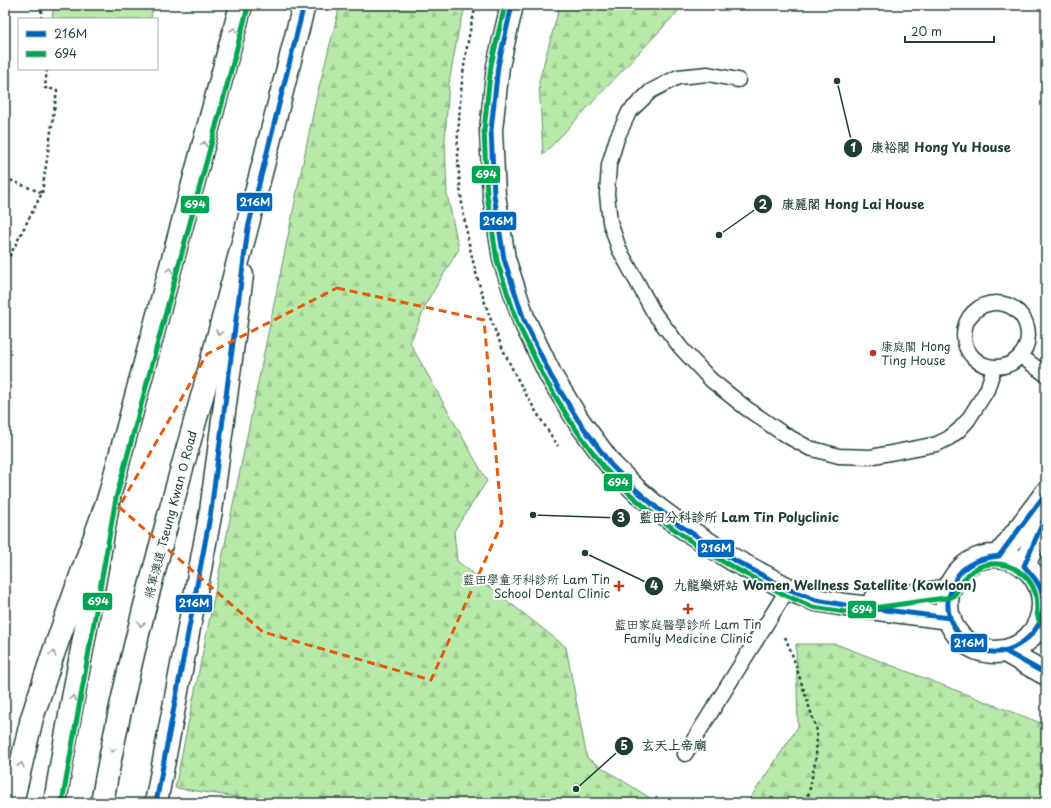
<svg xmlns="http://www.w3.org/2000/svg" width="1051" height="808" viewBox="0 0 1051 808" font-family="'Playpen Sans','LXGW WenKai TC',sans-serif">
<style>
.forest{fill:url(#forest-firs);stroke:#6b936e}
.pitch{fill:#b7e9a9;stroke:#6b936e}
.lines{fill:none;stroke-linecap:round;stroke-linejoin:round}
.service-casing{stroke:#1f3d34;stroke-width:17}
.tertiary-casing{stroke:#1f3d34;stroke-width:25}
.primary-casing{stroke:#1f3d34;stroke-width:25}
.trunk-casing{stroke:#1f3d34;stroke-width:25}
.motorway-casing{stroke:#1f3d34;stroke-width:25}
.path{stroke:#1f3d34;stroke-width:2.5;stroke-dasharray:3 3;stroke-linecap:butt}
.service{stroke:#fff;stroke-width:14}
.tertiary{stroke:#fff;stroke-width:22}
.primary{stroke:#fff;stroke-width:22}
.trunk{stroke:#fff;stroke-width:22}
.motorway{stroke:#fff;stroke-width:22}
.bus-1-casing{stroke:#fff;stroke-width:8}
.bus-2-casing{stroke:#fff;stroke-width:8}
.bus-1{stroke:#0065bd;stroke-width:5}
.bus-2{stroke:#00a651;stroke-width:5}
.oneway{stroke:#8f9e9a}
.marked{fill:none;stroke:#e8590c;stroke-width:3;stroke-dasharray:8 5;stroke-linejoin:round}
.poi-dot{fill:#c8321e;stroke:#fff;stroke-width:1.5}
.labels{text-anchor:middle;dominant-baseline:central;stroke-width:4;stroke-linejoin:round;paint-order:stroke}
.poi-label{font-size:12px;fill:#1f3d34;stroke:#fff;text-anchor:start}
.street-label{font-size:12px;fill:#1f3d34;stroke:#fff}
.leader{fill:none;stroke:#1f3d34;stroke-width:1.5}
.callout-dot{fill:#1f3d34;stroke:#fff;stroke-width:1.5}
.mark-label{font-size:12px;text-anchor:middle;font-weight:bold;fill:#fff}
.callout-label{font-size:13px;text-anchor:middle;font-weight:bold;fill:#1f3d34;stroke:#fff;stroke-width:4;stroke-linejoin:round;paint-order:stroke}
.line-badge{stroke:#fff;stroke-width:1.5}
.badge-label{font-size:11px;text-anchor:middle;font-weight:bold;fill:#fff}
</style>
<defs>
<pattern id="forest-firs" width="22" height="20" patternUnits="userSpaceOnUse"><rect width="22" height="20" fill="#b7e9a9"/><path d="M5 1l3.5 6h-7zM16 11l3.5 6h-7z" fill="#9dc992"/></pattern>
</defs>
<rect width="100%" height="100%" fill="#fff"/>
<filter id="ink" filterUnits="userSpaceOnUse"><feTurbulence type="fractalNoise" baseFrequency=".025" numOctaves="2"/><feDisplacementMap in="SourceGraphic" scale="8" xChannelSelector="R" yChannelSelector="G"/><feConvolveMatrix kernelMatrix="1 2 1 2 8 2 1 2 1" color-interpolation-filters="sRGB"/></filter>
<g filter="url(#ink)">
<path class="forest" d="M 340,5 L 466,5 L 459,28 L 449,83 L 445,139 L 447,194 L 459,249 L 428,300 L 410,343 L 487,481 L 454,531 L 457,561 L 566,647 L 587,758 L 658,803 L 280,803 L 175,788 L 316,99 Z
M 560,5 L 684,5 L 543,155 L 539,81 Z
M 796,644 L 836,644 L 1046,725 L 1046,803 L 747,803 L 798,727 Z"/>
<path class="pitch" d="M 54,5 L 153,5 L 151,19 L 52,19 Z"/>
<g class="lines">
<defs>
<path id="service" d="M 738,80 L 708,74 L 678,77 L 651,91 L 629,112 L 617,138 L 609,165 L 607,194 L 610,222 L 619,249 L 654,313 L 681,348 L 711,380 L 746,408 L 782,433 L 809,448 L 839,456 L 870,457 L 937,444 L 949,438 L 959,430 L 968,420 L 987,390 L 994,368
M964 335a32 32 0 1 1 64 0a32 32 0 1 1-64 0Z
M 1021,356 L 1046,375
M 685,754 L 788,589"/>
<path id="tertiary" d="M 512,5 L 498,66 L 491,130 L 494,195 L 504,259 L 524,320 L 551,376 L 578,420 L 611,465 L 636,490 L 658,509 L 681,526 L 732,559 L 788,589 L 816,600 L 845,605 L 950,618
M 999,556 L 1046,493
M947 604a48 48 0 1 1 96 0a48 48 0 1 1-96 0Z
M 1024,566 L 1046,515
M 874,601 L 950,590
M 1005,651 L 1046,674"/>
<path id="primary" d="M 156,803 L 211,511 L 242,275"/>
<path id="trunk" d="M 55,803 C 71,700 93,599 109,497 L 241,5
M 102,803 C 126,664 165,529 203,393 C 238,264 271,135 304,5"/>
<path id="motorway" d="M 12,803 L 32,718 L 52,657 L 109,497"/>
</defs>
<use href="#service" class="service-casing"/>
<use href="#tertiary" class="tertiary-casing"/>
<use href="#primary" class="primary-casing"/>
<use href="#trunk" class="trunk-casing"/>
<use href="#motorway" class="motorway-casing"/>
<path class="path" d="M 476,5 C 466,44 461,81 459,121 C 458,132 457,144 458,155 C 460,223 479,301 509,362 C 523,391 540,419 558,446
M 41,19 L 42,5
M 5,178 L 42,193 L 5,265
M 42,193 L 57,90 L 45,88 L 47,69
M 785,637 L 792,654 L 817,731 L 816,757 L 809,793 L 803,803"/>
<use href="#service" class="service"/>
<use href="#tertiary" class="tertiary"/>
<use href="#primary" class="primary"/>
<use href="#trunk" class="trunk"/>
<use href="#motorway" class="motorway"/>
<defs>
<path id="bus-1" d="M 512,5 L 498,66 L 491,130 L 494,195 L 504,259 L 524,320 L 551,376 L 578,420 L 611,465 L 636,490 L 658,509 L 681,526 L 732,559 L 788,589 L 816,600 L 845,605 L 950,618
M 1046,493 L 999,556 C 979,558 958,566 952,588 C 951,592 948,598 948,602 C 946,631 977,658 1004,651 C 1028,644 1048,622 1043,597 C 1041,584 1032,575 1024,566 L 1046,515
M 1005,651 L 1046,674
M 156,803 L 211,511 L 248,228 L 304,5"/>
<path id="bus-2" d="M 505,5 L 491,65 L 484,130 L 487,195 L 497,261 L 517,322 L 545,379 L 572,424 L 605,469 L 631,495 L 653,514 L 702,549 L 729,565 L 785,595 L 813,607 L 845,612 L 952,597 C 958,593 962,579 970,573 C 992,554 1026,566 1035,592 C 1039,603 1034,613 1040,622
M 62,803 L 116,498 L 248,7"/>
</defs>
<use href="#bus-1" class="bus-1-casing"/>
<use href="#bus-2" class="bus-2-casing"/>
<use href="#bus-1" class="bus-1"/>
<use href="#bus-2" class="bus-2"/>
</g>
<defs><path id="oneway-chevron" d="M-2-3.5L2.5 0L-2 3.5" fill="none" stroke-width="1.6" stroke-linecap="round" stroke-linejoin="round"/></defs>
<g class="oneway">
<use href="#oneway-chevron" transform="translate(234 30) rotate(-75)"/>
<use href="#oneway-chevron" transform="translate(204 144) rotate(-75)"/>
<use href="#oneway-chevron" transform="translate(170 270) rotate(-75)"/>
<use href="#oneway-chevron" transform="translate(219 333) rotate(105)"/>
<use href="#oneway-chevron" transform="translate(141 624) rotate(104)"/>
<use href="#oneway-chevron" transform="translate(53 654) rotate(-71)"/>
<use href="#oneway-chevron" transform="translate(73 698) rotate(-80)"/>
<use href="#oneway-chevron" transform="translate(112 750) rotate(102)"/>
<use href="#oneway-chevron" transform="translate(21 765) rotate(-76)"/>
</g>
</g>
<path class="marked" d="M 337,288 L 484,320 L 502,523 L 431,680 L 263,632 L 119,507 L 207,354 Z"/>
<g class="poi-dot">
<circle cx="873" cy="353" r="4"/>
<path d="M617 580h4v4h4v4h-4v4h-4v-4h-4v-4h4z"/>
<path d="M686 603h4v4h4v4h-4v4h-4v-4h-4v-4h4z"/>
</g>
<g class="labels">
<g class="poi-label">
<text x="881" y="346">康庭閣 Hong<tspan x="881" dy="14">Ting House</tspan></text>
<text x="610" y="579" text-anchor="end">藍田學童牙科診所 Lam Tin<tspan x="610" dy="14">School Dental Clinic</tspan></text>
<text x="688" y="624" text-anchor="middle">藍田家庭醫學診所 Lam Tin<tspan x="688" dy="14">Family Medicine Clinic</tspan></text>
</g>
<g class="street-label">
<text transform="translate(170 514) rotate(-75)">將軍澳道 Tseung Kwan O Road</text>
</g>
</g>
<path class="leader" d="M837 81L853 148M719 235L763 204M533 515L621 518M585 553L654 586M576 789L624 746"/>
<g class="callout-dot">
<circle cx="837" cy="81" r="4"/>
<circle cx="719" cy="235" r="4"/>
<circle cx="533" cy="515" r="4"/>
<circle cx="585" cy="553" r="4"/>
<circle cx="576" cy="789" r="4"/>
<circle cx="853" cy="148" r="10"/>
<circle cx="763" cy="204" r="10"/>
<circle cx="621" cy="518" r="10"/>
<circle cx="654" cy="586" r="10"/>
<circle cx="624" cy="746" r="10"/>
</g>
<g class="mark-label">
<text x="853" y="152">1</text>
<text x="763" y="209">2</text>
<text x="621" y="522">3</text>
<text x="654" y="590">4</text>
<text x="624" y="750">5</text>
</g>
<g class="callout-label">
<text x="941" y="152">康裕閣 Hong Yu House</text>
<text x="853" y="209">康麗閣 Hong Lai House</text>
<text x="739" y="522">藍田分科診所 Lam Tin Polyclinic</text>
<text x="825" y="590">九龍樂妍站 Women Wellness Satellite (Kowloon)</text>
<text x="674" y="750">玄天上帝廟</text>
</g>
<g class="line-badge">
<rect x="471" y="165" width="30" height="19" rx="4" fill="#00a651"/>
<rect x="236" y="192" width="37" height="20" rx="4" fill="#0065bd"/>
<rect x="180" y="195" width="30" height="19" rx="4" fill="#00a651"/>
<rect x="479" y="211" width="38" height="20" rx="4" fill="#0065bd"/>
<rect x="603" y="473" width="30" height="19" rx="4" fill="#00a651"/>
<rect x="697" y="539" width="38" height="19" rx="4" fill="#0065bd"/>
<rect x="82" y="592" width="31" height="19" rx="4" fill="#00a651"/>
<rect x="175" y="594" width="38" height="19" rx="4" fill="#0065bd"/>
<rect x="847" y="600" width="30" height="19" rx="4" fill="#00a651"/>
<rect x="950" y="633" width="38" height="20" rx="4" fill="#0065bd"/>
</g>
<g class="badge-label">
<text x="486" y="178">694</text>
<text x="255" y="206">216M</text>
<text x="195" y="208">694</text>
<text x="498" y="225">216M</text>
<text x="618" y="486">694</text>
<text x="716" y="552">216M</text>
<text x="98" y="605">694</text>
<text x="194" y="607">216M</text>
<text x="862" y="613">694</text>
<text x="969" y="647">216M</text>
</g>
<rect width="1051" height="808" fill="none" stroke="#fff" stroke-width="20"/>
<rect x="10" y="10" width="1031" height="788" fill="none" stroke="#1f3d34" stroke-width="1.5" filter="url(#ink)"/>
<rect x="18" y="18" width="140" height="52" fill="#ffffff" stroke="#a5b1ae"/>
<rect x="26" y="31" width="20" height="6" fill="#0065bd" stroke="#a5b1ae"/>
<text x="54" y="38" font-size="12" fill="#1f3d34">216M</text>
<rect x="26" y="51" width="20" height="6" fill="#00a651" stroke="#a5b1ae"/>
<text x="54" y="58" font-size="12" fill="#1f3d34">694</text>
<path d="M905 36v6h89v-6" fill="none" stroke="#1f3d34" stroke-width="2"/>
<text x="911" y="36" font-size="12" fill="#1f3d34" stroke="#ffffff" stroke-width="3" paint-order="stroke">20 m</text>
</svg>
